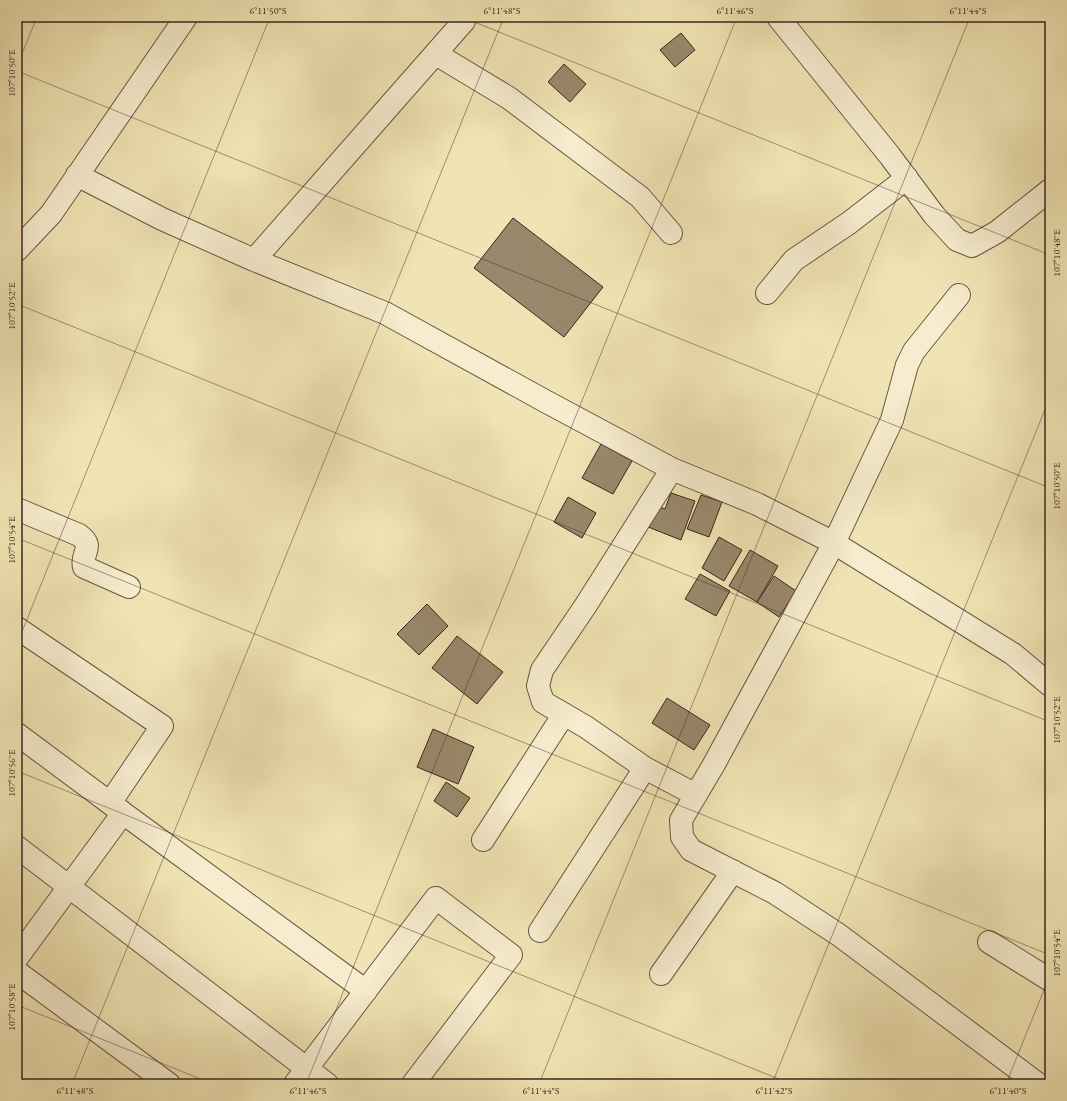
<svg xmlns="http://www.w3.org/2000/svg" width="1067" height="1101" viewBox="0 0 1067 1101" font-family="'EB Garamond',serif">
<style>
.building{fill:#99896c;stroke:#39261e}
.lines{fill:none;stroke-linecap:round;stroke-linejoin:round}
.minor-casing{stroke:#675644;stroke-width:24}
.minor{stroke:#f6edce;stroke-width:22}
.ticks{fill:none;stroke:#39261e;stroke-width:1;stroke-opacity:0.45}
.neatline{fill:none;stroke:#39261e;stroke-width:1.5}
.ticks-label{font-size:10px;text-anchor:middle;fill:#39261e}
</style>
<rect width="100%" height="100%" fill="#f1e4b4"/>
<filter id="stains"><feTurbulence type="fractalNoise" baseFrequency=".005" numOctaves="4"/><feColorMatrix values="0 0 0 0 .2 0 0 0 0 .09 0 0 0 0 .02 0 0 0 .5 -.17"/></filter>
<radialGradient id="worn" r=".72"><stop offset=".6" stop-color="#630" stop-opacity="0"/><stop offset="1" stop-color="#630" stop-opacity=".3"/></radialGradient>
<path class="building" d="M 681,33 L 695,50 L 675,67 L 660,50 Z
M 564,64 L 586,84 L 570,102 L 548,82 Z
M 513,218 L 603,287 L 564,337 L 474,268 Z
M 601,444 L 632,461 L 613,494 L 582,478 Z
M 671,493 L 695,501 L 681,540 L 643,525 L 652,504 L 665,509 Z
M 701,495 L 722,502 L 709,537 L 687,529 Z
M 568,497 L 596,513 L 582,538 L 554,522 Z
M 719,537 L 742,550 L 724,581 L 702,568 Z
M 750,550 L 778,566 L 757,602 L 729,586 Z
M 700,574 L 730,591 L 716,616 L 685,599 Z
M 774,576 L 796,591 L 779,617 L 757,602 Z
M 427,604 L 448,626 L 419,655 L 397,634 Z
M 457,636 L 503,672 L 477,704 L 432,668 Z
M 667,698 L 710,725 L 694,750 L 652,723 Z
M 433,729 L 474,747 L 458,784 L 417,767 Z
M 446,782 L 470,798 L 457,817 L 434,801 Z"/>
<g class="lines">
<defs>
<path id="minor" d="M 778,17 L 890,156 L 934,215 L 957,240 L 972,246 L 997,232 L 1050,190
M 436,54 L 509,98 L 640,197 L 671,233
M 77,175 L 162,219 L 254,260 L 385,313 L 545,401 L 672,469 L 757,504 L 834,543 L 1013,654 L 1050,685
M 17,250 L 51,214 L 186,17
M 254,260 L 464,21
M 767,293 L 794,260 L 849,223 L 907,178
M 959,295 L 914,351 L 907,365 L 892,420 L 834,543 L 713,766 L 681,820 L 682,837 L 691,850 L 775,893 L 839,935 L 1038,1084
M 672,469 L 586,605 L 542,670 L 538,686 L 543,702 L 586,727 L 645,768 L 696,795
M 17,509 L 79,535 C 96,547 80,553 84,567 L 129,587
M 17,628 L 162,726 L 110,803
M 17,734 L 122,812
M 483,840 L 564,714
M 17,847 L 327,1084
M 540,931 L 645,768
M 989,942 L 1050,980
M 17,958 L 123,813 L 366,991
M 17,972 L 169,1084
M 661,974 L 733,871
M 295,1084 L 436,898 L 511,955 L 413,1084"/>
</defs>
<use href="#minor" class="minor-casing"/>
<use href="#minor" class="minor"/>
</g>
<path class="ticks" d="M 462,17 L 1050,255M 1040,17 L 1050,21M 17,66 L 37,17M 17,71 L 1050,488M 17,304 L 1050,722M 17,538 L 1050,955M 17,644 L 270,17M 17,771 L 791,1084M 17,1005 L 213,1084M 72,1084 L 504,17M 306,1084 L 737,17M 539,1084 L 970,17M 772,1084 L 1050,397M 1006,1084 L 1050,975"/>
<rect width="1067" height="1101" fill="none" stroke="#f1e4b4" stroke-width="44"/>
<rect x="22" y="22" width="1023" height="1057" class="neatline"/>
<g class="ticks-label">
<text x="268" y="14">6°11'50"S</text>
<text x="502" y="14">6°11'48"S</text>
<text x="735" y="14">6°11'46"S</text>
<text x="968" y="14">6°11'44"S</text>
<text transform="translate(11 73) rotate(-90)" y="4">107°10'50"E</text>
<text transform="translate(1056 253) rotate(-90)" y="4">107°10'48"E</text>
<text transform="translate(11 306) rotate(-90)" y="4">107°10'52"E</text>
<text transform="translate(1056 486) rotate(-90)" y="4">107°10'50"E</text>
<text transform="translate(11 540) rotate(-90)" y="4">107°10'54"E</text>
<text transform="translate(1056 720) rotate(-90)" y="4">107°10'52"E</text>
<text transform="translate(11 773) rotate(-90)" y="4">107°10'56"E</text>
<text transform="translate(1056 953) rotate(-90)" y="4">107°10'54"E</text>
<text transform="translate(11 1007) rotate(-90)" y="4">107°10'58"E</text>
<text x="75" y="1094">6°11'48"S</text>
<text x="308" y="1094">6°11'46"S</text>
<text x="541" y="1094">6°11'44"S</text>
<text x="774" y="1094">6°11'42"S</text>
<text x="1008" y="1094">6°11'40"S</text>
</g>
<rect width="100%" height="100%" filter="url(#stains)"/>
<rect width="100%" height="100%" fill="url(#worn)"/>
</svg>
